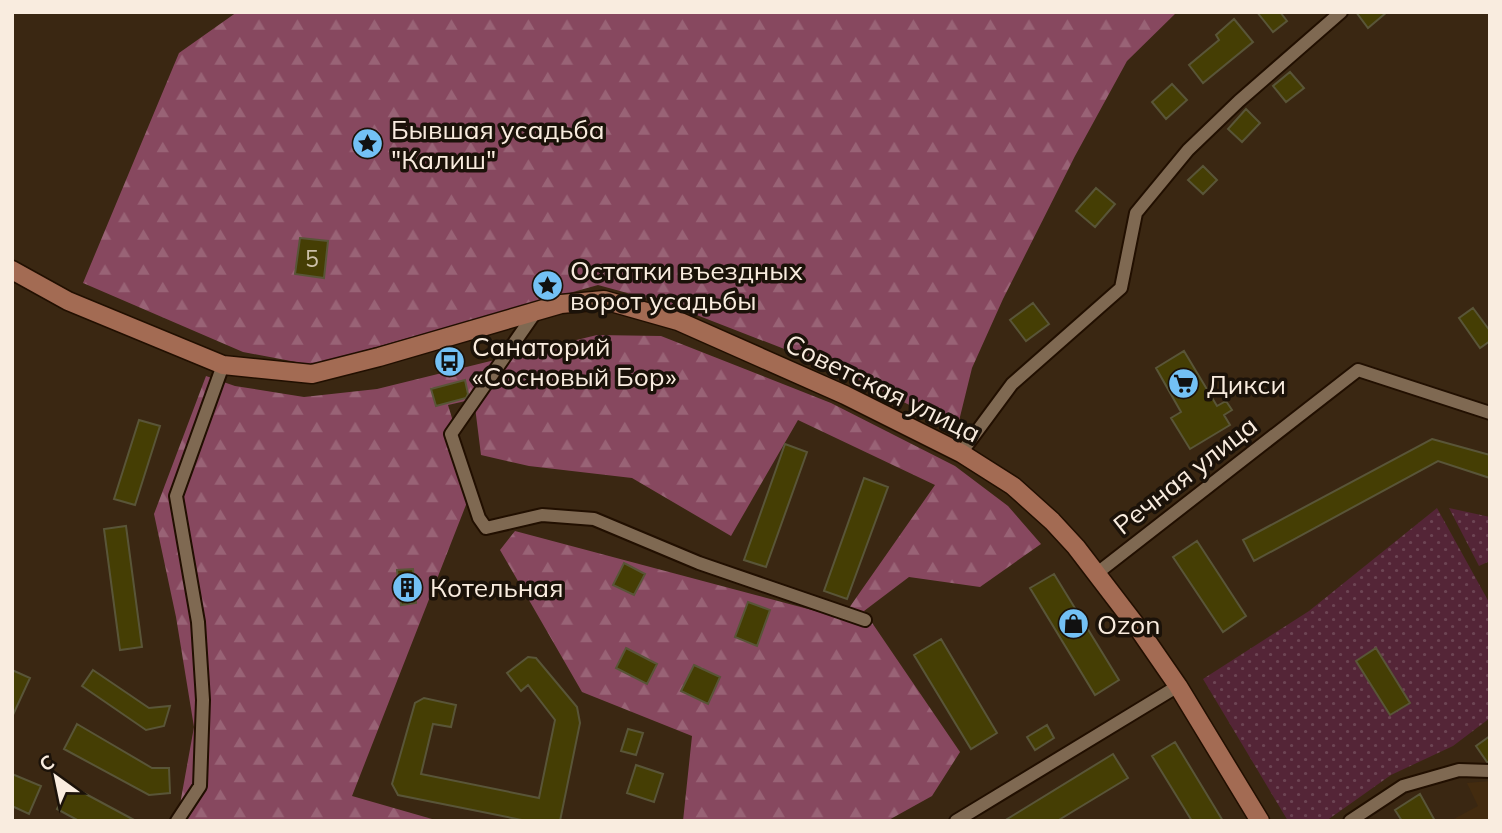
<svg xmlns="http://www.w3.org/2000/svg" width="1502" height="833" viewBox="0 0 1502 833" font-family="Mulish,sans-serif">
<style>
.built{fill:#432b0f}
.green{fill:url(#green-dots)}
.forest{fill:url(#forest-firs)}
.building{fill:#453e04;stroke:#595538;stroke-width:2}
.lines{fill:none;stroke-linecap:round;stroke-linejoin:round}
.minor-casing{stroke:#210f00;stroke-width:16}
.secondary-casing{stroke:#210f00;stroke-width:21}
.minor{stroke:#7f6952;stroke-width:12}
.secondary{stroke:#a36b53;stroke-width:18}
.labels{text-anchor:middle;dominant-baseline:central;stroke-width:7;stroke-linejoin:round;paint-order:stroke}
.number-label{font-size:23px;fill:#ccc0a8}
.poi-label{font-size:26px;fill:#f9ecdf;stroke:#1b1209;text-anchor:start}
.street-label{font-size:26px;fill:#f9ecdf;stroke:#1b1209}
</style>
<defs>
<pattern id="green-dots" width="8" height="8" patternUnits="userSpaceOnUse" patternTransform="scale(1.75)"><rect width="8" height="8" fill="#542537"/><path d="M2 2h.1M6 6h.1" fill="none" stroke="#6d4554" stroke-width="1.8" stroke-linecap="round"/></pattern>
<pattern id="forest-firs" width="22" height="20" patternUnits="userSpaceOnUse" patternTransform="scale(1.75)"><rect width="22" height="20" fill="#87485f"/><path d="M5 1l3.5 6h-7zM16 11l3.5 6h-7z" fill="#996376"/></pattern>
</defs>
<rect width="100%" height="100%" fill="#3a2712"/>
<path class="built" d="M 1490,781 L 1490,821 L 1450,821 L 1478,806 L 1467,783 Z"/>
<path class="green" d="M 1437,508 L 1490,604 L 1490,718 L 1453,746 L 1391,775 L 1326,821 L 1288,821 L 1203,679 L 1309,611 Z
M 1449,508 L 1490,517 L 1490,561 L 1479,566 Z"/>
<path class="forest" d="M 237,12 L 1177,12 L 1127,61 L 1075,156 L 1003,299 L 972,368 L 957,429 L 846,373 L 671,305 L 598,285 L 312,365 L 243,352 L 83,283 L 179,53 Z
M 597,335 L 661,336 L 831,403 L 955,466 L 1008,506 L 1041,544 L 980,587 L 909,577 L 864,611 L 960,752 L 932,796 L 887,821 L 683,821 L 692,736 L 582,692 L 500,550 L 515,531 L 842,618 L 935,485 L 798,420 L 731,536 L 632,478 L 529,466 L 481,455 L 474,399 L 448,405 L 473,487 L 352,796 L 439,821 L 177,821 L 194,727 L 176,617 L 154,514 L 206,376 L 235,386 L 304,397 L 377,389 Z"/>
<path class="building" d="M 1257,12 L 1280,12 L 1287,21 L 1273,32 Z
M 1356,12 L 1387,12 L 1368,28 Z
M 1234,19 L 1253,42 L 1203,83 L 1189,65 L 1219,40 L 1216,35 Z
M 1290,72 L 1304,88 L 1286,102 L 1273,86 Z
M 1172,84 L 1187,100 L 1166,119 L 1152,102 Z
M 1246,109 L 1260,123 L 1242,142 L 1228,129 Z
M 1203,166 L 1217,180 L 1203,194 L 1188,180 Z
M 1096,188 L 1115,204 L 1095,227 L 1076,211 Z
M 300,238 L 328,241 L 324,278 L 295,274 Z
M 1033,303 L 1049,324 L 1026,341 L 1010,320 Z
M 1473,308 L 1490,331 L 1490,341 L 1480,348 L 1459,318 Z
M 1184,351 L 1217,406 L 1226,401 L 1232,410 L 1224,415 L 1230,425 L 1190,449 L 1171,418 L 1181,412 L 1156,368 Z
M 465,380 L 468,394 L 466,398 L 436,406 L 431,389 Z
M 139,420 L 160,426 L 135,505 L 114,499 Z
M 1432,439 L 1490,455 L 1490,478 L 1438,461 L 1254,561 L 1243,540 Z
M 785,444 L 807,452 L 766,567 L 744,560 Z
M 864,478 L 888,487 L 847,599 L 824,591 Z
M 126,526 L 142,647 L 120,650 L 104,529 Z
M 1197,541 L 1246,616 L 1223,632 L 1173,557 Z
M 624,563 L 645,574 L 634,595 L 613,585 Z
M 413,569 L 416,603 L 401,605 L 397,570 Z
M 1054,574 L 1119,680 L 1095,695 L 1030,588 Z
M 748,602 L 770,610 L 757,646 L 735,637 Z
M 941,639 L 997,733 L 971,749 L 914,655 Z
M 626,648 L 657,664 L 647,684 L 616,668 Z
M 1376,648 L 1410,703 L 1390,715 L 1356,661 Z
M 528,657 L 536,658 L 577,707 L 580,723 L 560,821 L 527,821 L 398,795 L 392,784 L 415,703 L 424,698 L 456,705 L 451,727 L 433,724 L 421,774 L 539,798 L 555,720 L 528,685 L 521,691 L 507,673 Z
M 694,665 L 720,677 L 708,704 L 681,691 Z
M 12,670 L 30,678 L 12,717 Z
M 93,670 L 149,708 L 170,706 L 164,726 L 146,730 L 82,686 Z
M 77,724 L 152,768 L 169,768 L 170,793 L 149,795 L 64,749 Z
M 1047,725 L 1054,738 L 1035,750 L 1027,737 Z
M 628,729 L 643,733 L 636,755 L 621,751 Z
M 1490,736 L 1490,762 L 1487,762 L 1476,746 Z
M 1175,742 L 1223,821 L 1192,821 L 1152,756 Z
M 1113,754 L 1128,778 L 1057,821 L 1004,821 Z
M 636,765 L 663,774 L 654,802 L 627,793 Z
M 12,774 L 41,786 L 29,814 L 12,806 Z
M 69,785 L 136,821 L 79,821 L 57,809 Z
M 1420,794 L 1435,821 L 1402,821 L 1395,810 Z"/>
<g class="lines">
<defs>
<path id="minor" d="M 537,310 L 451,434 L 479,518 L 486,528 L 542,515 L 594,519 L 699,563 L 865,620
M 961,453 L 1012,384 L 1121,288 L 1136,213 L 1188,150 L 1239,101 L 1341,12
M 1096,574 L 1358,370 L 1490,413
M 177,821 L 200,786 L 203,700 L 198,622 L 176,496 L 223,365
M 956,821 L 1178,686
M 1350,821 L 1403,786 L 1459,770 L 1490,771"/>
<path id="secondary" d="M 12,270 L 68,301 L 223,365 L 312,374 L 379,357 L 561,304 L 604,300 L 678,321 L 845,395 L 961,453 L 1013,486 L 1052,521 L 1076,547 L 1138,628 L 1178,686 L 1260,821"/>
</defs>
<use href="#minor" class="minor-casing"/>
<use href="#secondary" class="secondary-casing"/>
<use href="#minor" class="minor"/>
<use href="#secondary" class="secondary"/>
</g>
<defs>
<symbol id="sight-disc" viewBox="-11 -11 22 22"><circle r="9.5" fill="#73c1f5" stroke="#1b1209"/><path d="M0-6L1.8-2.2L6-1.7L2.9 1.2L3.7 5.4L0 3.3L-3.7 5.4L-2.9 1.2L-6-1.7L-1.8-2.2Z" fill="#111"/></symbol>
<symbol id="bus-disc" viewBox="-11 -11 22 22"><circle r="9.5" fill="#73c1f5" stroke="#1b1209"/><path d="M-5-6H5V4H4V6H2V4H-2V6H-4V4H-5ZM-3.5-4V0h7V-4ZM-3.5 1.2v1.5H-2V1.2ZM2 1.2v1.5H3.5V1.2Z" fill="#111"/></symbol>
<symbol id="supermarket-disc" viewBox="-11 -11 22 22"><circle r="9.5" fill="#73c1f5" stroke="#1b1209"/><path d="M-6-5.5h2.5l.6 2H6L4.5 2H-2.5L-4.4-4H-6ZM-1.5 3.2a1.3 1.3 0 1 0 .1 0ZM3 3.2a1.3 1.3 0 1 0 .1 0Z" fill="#111"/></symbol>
<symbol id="building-disc" viewBox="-11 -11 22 22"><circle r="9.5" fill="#73c1f5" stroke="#1b1209"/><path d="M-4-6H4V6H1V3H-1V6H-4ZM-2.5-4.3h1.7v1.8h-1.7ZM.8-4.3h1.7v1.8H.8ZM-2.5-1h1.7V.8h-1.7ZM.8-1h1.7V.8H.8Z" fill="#111"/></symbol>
<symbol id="shop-disc" viewBox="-11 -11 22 22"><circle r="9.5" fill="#73c1f5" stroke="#1b1209"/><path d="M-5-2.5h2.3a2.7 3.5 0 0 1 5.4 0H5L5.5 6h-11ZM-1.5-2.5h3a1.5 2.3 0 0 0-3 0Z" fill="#111"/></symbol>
</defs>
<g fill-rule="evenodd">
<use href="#sight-disc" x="350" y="126" width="35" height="35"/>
<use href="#sight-disc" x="530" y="268" width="35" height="35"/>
<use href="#bus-disc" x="432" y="344" width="35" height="35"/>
<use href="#supermarket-disc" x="1166" y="366" width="35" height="35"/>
<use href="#building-disc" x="390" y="570" width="35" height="35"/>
<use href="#shop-disc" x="1056" y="606" width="35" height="35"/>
</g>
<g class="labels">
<g class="number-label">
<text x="312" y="258">5</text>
</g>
<g class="poi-label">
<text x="391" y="129">Бывшая усадьба<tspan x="391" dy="30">"Калиш"</tspan></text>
<text x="570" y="270">Остатки въездных<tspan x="570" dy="30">ворот усадьбы</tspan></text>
<text x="472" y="346">Санаторий<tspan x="472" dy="30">«Сосновый Бор»</tspan></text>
<text x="1207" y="384">Дикси</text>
<text x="430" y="587">Котельная</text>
<text x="1097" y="624">Ozon</text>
</g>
<g class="street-label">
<text transform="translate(883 388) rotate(26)">Советская улица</text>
<text transform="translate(1185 475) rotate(-38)">Речная улица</text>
</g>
</g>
<rect width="1502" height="833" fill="none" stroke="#f9ecdf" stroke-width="28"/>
<g transform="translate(56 777) rotate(327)" stroke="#1b1209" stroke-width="5" paint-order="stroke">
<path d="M0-5L12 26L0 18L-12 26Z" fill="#f9ecdf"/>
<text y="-10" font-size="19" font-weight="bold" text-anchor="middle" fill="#f9ecdf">С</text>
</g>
</svg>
